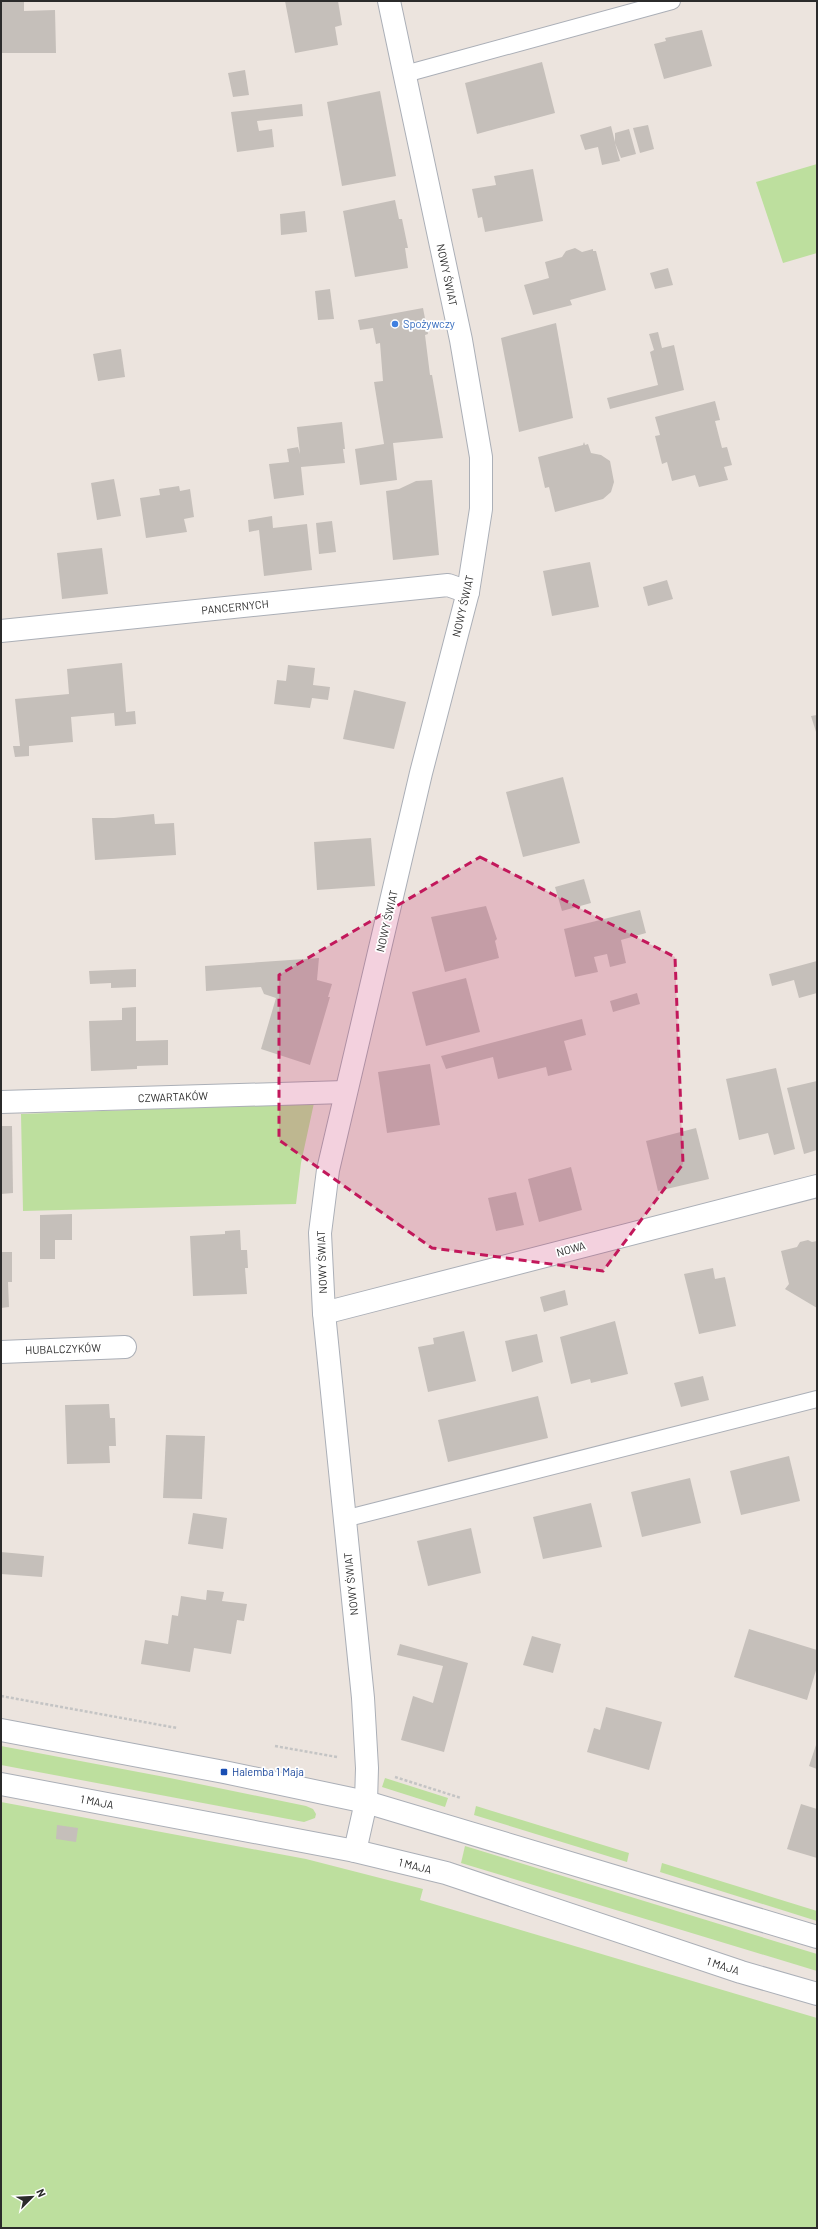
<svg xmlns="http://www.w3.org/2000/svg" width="818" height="2229" font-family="Barlow,sans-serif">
	<rect width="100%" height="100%" fill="#ece4de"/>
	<g fill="#bddf9e">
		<path d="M817,164V253L783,263L756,182Z"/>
		<path d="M314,1103L301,1163L296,1204L23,1211L21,1114Z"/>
		<path d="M1,1746L170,1778L306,1806L313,1809L316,1814L315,1818L304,1822L1,1765Z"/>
		<path d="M385,1778L448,1798L445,1807L382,1787Z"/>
		<path d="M1,1802L306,1859L423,1889L420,1900L817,2018V2228H1Z"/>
		<path d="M476,1806L629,1853L627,1862L474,1815Z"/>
		<path d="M465,1846L817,1954V1971L461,1863Z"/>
		<path d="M662,1863L817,1911V1921L660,1872Z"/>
	</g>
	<g fill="#c5bfba">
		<path d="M24,1V11L55,10L56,53H1V2Z"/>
		<path d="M285,1H338L342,25L335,27L338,45L295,53Z"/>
		<path d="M702,30L712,66L664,79L654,44L666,41L665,38Z"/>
		<path d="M542,62L555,113L477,134L465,83Z"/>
		<path d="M245,70L249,95L233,97L228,73Z"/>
		<path d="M380,91L396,176L342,186L327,102Z"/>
		<path d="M302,104L303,116L257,121L259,131L272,129L274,147L237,152L231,112Z"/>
		<path d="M648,125L654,149L640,153L633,128Z"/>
		<path d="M611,126L615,142V133L629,129L636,154L621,158L615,143L620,161L602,165L598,147L585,150L580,135Z"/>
		<path d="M533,169L543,221L485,232L482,217L478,218L472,189L496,185L494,176Z"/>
		<path d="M395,200L399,219H402L408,248H405L408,268L355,277L343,211Z"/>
		<path d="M305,211L307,232L281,235L280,214Z"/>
		<path d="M575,248L582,252L593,249V251H596L606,290L570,300L572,305L533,315L524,285L549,278L545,262L562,257L566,251Z"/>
		<path d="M668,268L673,285L655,289L650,273Z"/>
		<path d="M330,289L334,319L318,320L315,291Z"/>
		<path d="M423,308L428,334L425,335L430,375H432L443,438L393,443L397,480L360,485L355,449L384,444L374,382L383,381L380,343L376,344L373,328L360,330L358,320Z"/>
		<path d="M556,323L573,418L519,432L501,338Z"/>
		<path d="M658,332L662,348L674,345L684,390L610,409L607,398L658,385L650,352L654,350L649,334Z"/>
		<path d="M121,349L125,377L98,381L93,354Z"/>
		<path d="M715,401L720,420L715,421L722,448L727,447L732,465L724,467L728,480L699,487L695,475L672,481L667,462L662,464L655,436L660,435L655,417Z"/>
		<path d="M342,422L345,449H343L345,463L301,467L304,495L274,499L269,464L289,462L287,449L298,447L300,454L297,427Z"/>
		<path d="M584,442L585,445L588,444L591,453L601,455L610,461L614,482L611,492L603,499L555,512L549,487L545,488L538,457L583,445Z"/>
		<path d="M114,479L121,516L97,520L91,483Z"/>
		<path d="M432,480L439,555L393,560L386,491L399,489L416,481Z"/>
		<path d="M179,486L180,491L190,489L194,517L184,519L187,532L146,538L140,498L160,495L159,489Z"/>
		<path d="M272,516L273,528L307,524L312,570L264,576L259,530L249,532L248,520Z"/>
		<path d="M332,521L336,552L319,554L316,523Z"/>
		<path d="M102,548L108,594L62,599L57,553Z"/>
		<path d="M590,562L599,607L552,616L543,571Z"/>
		<path d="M667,580L673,599L648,606L643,587Z"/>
		<path d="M122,663L126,712L135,711L136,724L115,726L114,713L71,717L73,742L29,746V756L15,757L13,746H20L15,699L69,694L67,669Z"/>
		<path d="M288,665L315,668L313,685L330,687L328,700L312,698L310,708L274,704L277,680L286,681Z"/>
		<path d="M354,690L406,702L394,749L343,739Z"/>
		<path d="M817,715V735L811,716Z"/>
		<path d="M563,777L580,843L523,857L506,792Z"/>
		<path d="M154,814L155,824L174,823L176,855L95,860L92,818H114Z"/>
		<path d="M371,838L375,886L317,890L314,842Z"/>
		<path d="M584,879L591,903L562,911L555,887Z"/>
		<path d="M486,906L497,939L495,941L499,958L445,972L431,917Z"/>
		<path d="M640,910L646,933L621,940L626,963L610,967L607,954L594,957L598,972L575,977L564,929Z"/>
		<path d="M319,958L317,980L332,984L328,997H330L310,1065L261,1049L276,998L264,994L261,987L206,991L205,966Z"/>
		<path d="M817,961V993L799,998L794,980L772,986L769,974Z"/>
		<path d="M136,969V987L111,988V983L90,984L89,971Z"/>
		<path d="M466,978L480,1032L426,1046L412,992Z"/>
		<path d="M637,993L640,1004L613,1012L610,1001Z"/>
		<path d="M136,1007V1041L168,1040V1065L137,1066V1069L91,1071L89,1021L122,1020V1008Z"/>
		<path d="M582,1019L586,1035L564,1041L572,1070L548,1076L546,1067L498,1079L493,1057L446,1069L441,1056Z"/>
		<path d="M430,1064L440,1125L387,1133L378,1072Z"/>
		<path d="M776,1068L795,1149L774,1155L768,1133L739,1140L726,1079Z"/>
		<path d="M817,1081V1150L804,1154L787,1088Z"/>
		<path d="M1,1126H12L13,1193L1,1194Z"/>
		<path d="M696,1128L709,1179L658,1191L646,1141Z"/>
		<path d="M571,1167L582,1210L539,1222L528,1179Z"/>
		<path d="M516,1192L524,1225L496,1231L488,1198Z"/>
		<path d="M72,1214V1240H55V1259H40V1215Z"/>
		<path d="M240,1230L241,1250H247L248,1268H245L247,1294L193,1296L190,1236L225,1234V1231Z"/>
		<path d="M808,1240L812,1242L817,1241V1308L785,1289L789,1284L781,1251L797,1247L800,1242Z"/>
		<path d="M1,1252H12V1282H8L9,1307L1,1308Z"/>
		<path d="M713,1268L715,1279L725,1277L736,1326L699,1334L684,1274Z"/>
		<path d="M565,1290L568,1305L544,1312L540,1297Z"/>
		<path d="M615,1321L628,1374L591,1383L590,1379L571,1384L560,1337Z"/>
		<path d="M464,1331L476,1381L428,1392L418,1347L434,1344L433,1338Z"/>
		<path d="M537,1334L543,1362L512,1372L505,1341Z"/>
		<path d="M703,1376L709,1400L681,1407L674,1383Z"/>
		<path d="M538,1396L548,1438L448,1462L438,1420Z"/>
		<path d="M109,1404L110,1418H115L116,1446H109L110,1463L67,1464L65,1405Z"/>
		<path d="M166,1435L205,1436L202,1499L163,1498Z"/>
		<path d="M789,1456L800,1501L741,1515L730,1471Z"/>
		<path d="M690,1478L701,1523L642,1537L631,1492Z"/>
		<path d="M591,1503L602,1547L543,1559L533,1517Z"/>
		<path d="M193,1513L227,1518L223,1549L188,1544Z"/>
		<path d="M471,1528L481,1573L428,1586L417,1541Z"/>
		<path d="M1,1552L44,1556L42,1577L1,1574Z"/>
		<path d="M207,1590L224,1592L222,1601L247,1604L244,1621L237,1620L231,1654L194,1648L190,1672L141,1664L145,1640L168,1644L172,1615L178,1616L181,1596L206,1600Z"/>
		<path d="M749,1629L817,1650V1667L807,1700L734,1677Z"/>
		<path d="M532,1636L561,1644L553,1673L523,1665Z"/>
		<path d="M400,1644L468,1663L444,1752L401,1740L413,1696L433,1703L443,1666L397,1655Z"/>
		<path d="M606,1707L662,1722L649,1770L587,1752L594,1728L600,1730Z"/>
		<path d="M817,1742V1769L809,1766Z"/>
		<path d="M801,1804L817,1809V1858L787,1849Z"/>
		<path d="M57,1825L78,1828L76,1842L56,1839Z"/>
	</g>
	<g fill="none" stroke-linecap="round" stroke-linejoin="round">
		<defs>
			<g id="lane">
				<path d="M405,74L672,1"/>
				<path d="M344,1519L817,1399"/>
			</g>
			<g id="street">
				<path d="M1,631L448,585L468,592"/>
				<path d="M1,1102L345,1092"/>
				<path d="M324,1313L817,1186"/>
				<path d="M1,1352L125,1347"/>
			</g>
			<g id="secondary">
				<path d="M1,1730L224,1772L366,1802L817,1937"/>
				<path d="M1,1784L355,1851L446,1873L741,1972L817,1994"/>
				<path d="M355,1851L366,1802L367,1768L363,1698L324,1313L320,1233L328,1170L421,773L468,592L481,509V457L461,340L389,1"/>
			</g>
		</defs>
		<use href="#lane" stroke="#abafb7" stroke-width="18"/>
		<use href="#street" stroke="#abafb7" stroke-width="24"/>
		<use href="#secondary" stroke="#abafb7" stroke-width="24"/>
		<g stroke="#c4c4c4" stroke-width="2.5" stroke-dasharray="3 2" stroke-linecap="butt">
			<path d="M1,1696L177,1728"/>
			<path d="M275,1746L337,1757"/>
			<path d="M395,1777L461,1798"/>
		</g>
		<use href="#lane" stroke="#fff" stroke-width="16"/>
		<use href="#street" stroke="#fff" stroke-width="22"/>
		<use href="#secondary" stroke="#fff" stroke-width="22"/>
	</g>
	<path fill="#c2185b" fill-opacity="0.2" stroke="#c2185b" stroke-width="3" stroke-dasharray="8 5" stroke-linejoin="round" d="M480,857L675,957L683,1164L603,1271L432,1248L279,1140V975Z"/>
	<circle fill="#3f7fe0" stroke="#fff" stroke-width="1.5" cx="395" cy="324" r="4"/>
	<rect fill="#1a4fb4" stroke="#fff" stroke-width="1.5" x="220" y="1768" width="8" height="8" rx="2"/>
	<g text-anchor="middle" stroke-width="3.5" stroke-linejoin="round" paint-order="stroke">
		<g font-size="11" fill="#2b2b2b" stroke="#fff">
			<text transform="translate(447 275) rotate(78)" y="4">NOWY ŚWIAT</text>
			<text transform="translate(463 606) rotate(-77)" y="4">NOWY ŚWIAT</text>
			<text transform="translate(235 607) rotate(-6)" y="4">PANCERNYCH</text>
			<text transform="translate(387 921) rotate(-77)" y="4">NOWY ŚWIAT</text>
			<text transform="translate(173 1097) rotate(-2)" y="4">CZWARTAKÓW</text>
			<text transform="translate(571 1249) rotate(-15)" y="4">NOWA</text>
			<text transform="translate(322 1262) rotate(-92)" y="4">NOWY ŚWIAT</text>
			<text transform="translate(63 1349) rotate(-2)" y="4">HUBALCZYKÓW</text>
			<text transform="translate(351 1584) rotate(-96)" y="4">NOWY ŚWIAT</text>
			<text transform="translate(97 1802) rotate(11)" y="4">1 MAJA</text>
			<text transform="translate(415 1866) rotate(14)" y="4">1 MAJA</text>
			<text transform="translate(723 1966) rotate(18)" y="4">1 MAJA</text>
		</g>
		<g font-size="11" fill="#366cbe" stroke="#fff" text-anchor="start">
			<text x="403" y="328">Spożywczy</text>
		</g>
		<g font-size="11" fill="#164399" stroke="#fff" text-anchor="start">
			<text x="232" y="1776">Halemba 1 Maja</text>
		</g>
	</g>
	<rect width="818" height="2229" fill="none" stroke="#2b2b2b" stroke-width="4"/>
	<g transform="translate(32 2197) rotate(66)" stroke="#ffffff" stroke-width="3" paint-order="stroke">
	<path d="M0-3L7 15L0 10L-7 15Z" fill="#2b2b2b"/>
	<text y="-6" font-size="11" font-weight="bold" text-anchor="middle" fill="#2b2b2b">N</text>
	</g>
</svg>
